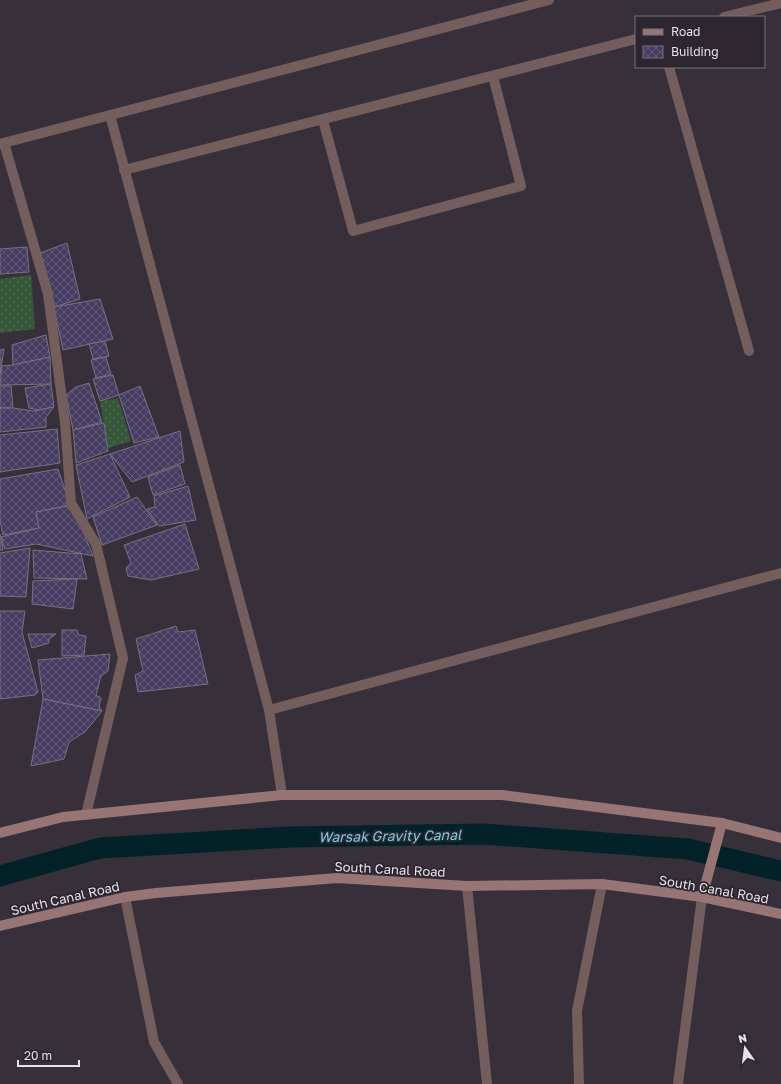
<svg xmlns="http://www.w3.org/2000/svg" width="781" height="1084" font-family="'Golos Text',sans-serif">
	<defs>
		<pattern id="grass-dots" width="8" height="8" patternUnits="userSpaceOnUse"><rect width="8" height="8" fill="#36583a"/><path d="M2 2h.1M6 6h.1" fill="none" stroke="#537056" stroke-width="1.8" stroke-linecap="round"/></pattern>
		<pattern id="building-cross-hatch" width="8" height="8" patternUnits="userSpaceOnUse"><rect width="8" height="8" fill="#473c61"/><path d="M0 0l8 8M0 8l8-8" fill="none" stroke="#625878"/></pattern>
	</defs>
	<rect width="100%" height="100%" fill="#37303b"/>
	<g fill="url(#grass-dots)">
		<path d="M31,275L35,329L0,333V279Z"/>
		<path d="M118,398L131,441L108,448L100,401Z"/>
	</g>
	<g fill="none" stroke-linecap="round" stroke-linejoin="round">
		<path stroke="#022227" stroke-width="21" d="M0,876L100,848L290,837L483,834L688,849L781,871"/>
	</g>
	<g fill="url(#building-cross-hatch)" stroke="#767281">
		<path d="M67,243L80,299L54,307L40,253Z"/>
		<path d="M27,247L29,272L0,274V249Z"/>
		<path d="M100,299L113,339L63,350L54,307Z"/>
		<path d="M46,335L50,357L13,365L12,345Z"/>
		<path d="M105,341L109,356L93,359L89,344Z"/>
		<path d="M4,349L0,375V350Z"/>
		<path d="M50,357L51,384L0,385L2,366L13,365Z"/>
		<path d="M106,357L111,374L96,378L91,360Z"/>
		<path d="M113,375L119,395L100,401L93,379Z"/>
		<path d="M89,383L102,422L73,430L66,395L76,387Z"/>
		<path d="M51,384L54,407L39,410L29,408L25,388Z"/>
		<path d="M0,386H11L13,408H0Z"/>
		<path d="M140,386L159,437L134,443L119,395Z"/>
		<path d="M54,407L46,417V427L0,432V408H13L34,411Z"/>
		<path d="M104,423L108,451L76,463L73,430Z"/>
		<path d="M57,429L60,463L0,472V435Z"/>
		<path d="M180,431L184,462L132,482L110,454Z"/>
		<path d="M110,454L130,497L87,519L76,465Z"/>
		<path d="M180,465L185,484L153,495L148,477Z"/>
		<path d="M58,469L70,505L36,512L39,528L3,535L0,521V479Z"/>
		<path d="M188,486L196,520L159,526L147,509L155,507L154,496Z"/>
		<path d="M137,497L157,525L102,545L93,517Z"/>
		<path d="M73,505L93,556L36,544L5,549L1,537L39,528L36,512Z"/>
		<path d="M185,524L199,569L151,580L128,576L126,568L131,563L124,545Z"/>
		<path d="M0,534L1,537L3,550H0Z"/>
		<path d="M30,548L26,597L0,596V553Z"/>
		<path d="M33,550L81,554L87,579L34,578Z"/>
		<path d="M77,579L73,609L32,604L33,581Z"/>
		<path d="M0,611H25L22,632L38,692L35,695L0,699Z"/>
		<path d="M176,626L178,632L195,630L208,684L138,692L135,675L143,671L136,639Z"/>
		<path d="M62,630H77L79,635L86,636L84,655L62,656Z"/>
		<path d="M28,634H56L49,639V643L32,648Z"/>
		<path d="M110,654L108,671L101,676L96,695L101,698L99,707L102,711L43,699L38,660Z"/>
		<path d="M43,699L102,711L85,732L69,742L64,759L31,766Z"/>
	</g>
	<g fill="none" stroke-linecap="round" stroke-linejoin="round">
		<g stroke="#745e5d" stroke-width="10">
			<path d="M724,17L781,3"/>
			<path d="M323,120L353,231L521,186L493,76"/>
			<path d="M124,170L636,39"/>
			<path d="M269,710L781,573"/>
		</g>
		<g stroke="#745e5d" stroke-width="10">
			<path d="M669,67L749,351"/>
			<path d="M110,115L269,710L282,795"/>
			<path d="M4,143L48,294L65,422L71,503L96,544L123,658L86,815"/>
			<path d="M467,886L487,1084"/>
			<path d="M125,897L154,1042L178,1084"/>
			<path d="M579,1084L577,1011L602,884"/>
			<path d="M678,1084L702,897"/>
		</g>
		<path stroke="#745e5d" stroke-width="10" d="M0,144L549,0"/>
		<g stroke="#977574" stroke-width="10">
			<path d="M0,833L63,817L282,795H502L722,823L781,838"/>
			<path d="M702,897L722,823"/>
			<path d="M0,926L125,897L156,893L337,878L467,886L602,884L702,897L781,914"/>
		</g>
	</g>
	<g text-anchor="middle" stroke-width="3.5" stroke-linejoin="round" paint-order="stroke">
		<g font-size="13" fill="#e7e2e9" stroke="#2d2631">
			<text transform="translate(390 869) rotate(3)" y="5">South Canal Road</text>
			<text transform="translate(714 889) rotate(10)" y="5">South Canal Road</text>
			<text transform="translate(65 898) rotate(-13)" y="5">South Canal Road</text>
		</g>
		<g font-size="14" font-style="italic" fill="#70d0e1" stroke="#2d2631">
			<text transform="translate(390 836) rotate(-1)" y="5">Warsak Gravity Canal</text>
		</g>
	</g>
	<rect x="635" y="16" width="130" height="52" fill="#2d2631" stroke="#77717b"/>
	<rect x="643" y="29" width="20" height="6" fill="#977574" stroke="#77717b"/>
	<text x="671" y="36" font-size="12" fill="#e7e2e9">Road</text>
	<rect x="643" y="46" width="20" height="12" fill="url(#building-cross-hatch)" stroke="#77717b"/>
	<text x="671" y="56" font-size="12" fill="#e7e2e9">Building</text>
	<g transform="translate(745 1048) rotate(346)" stroke="#2d2631" stroke-width="3" paint-order="stroke">
	<path d="M0-3L7 15L0 10L-7 15Z" fill="#e7e2e9"/>
	<text y="-6" font-size="11" font-weight="bold" text-anchor="middle" fill="#e7e2e9">N</text>
	</g>
	<path d="M18 1060v6h61v-6" fill="none" stroke="#e7e2e9" stroke-width="2"/>
	<text x="24" y="1060" font-size="12" fill="#e7e2e9" stroke="#2d2631" stroke-width="3" paint-order="stroke">20 m</text>
</svg>
